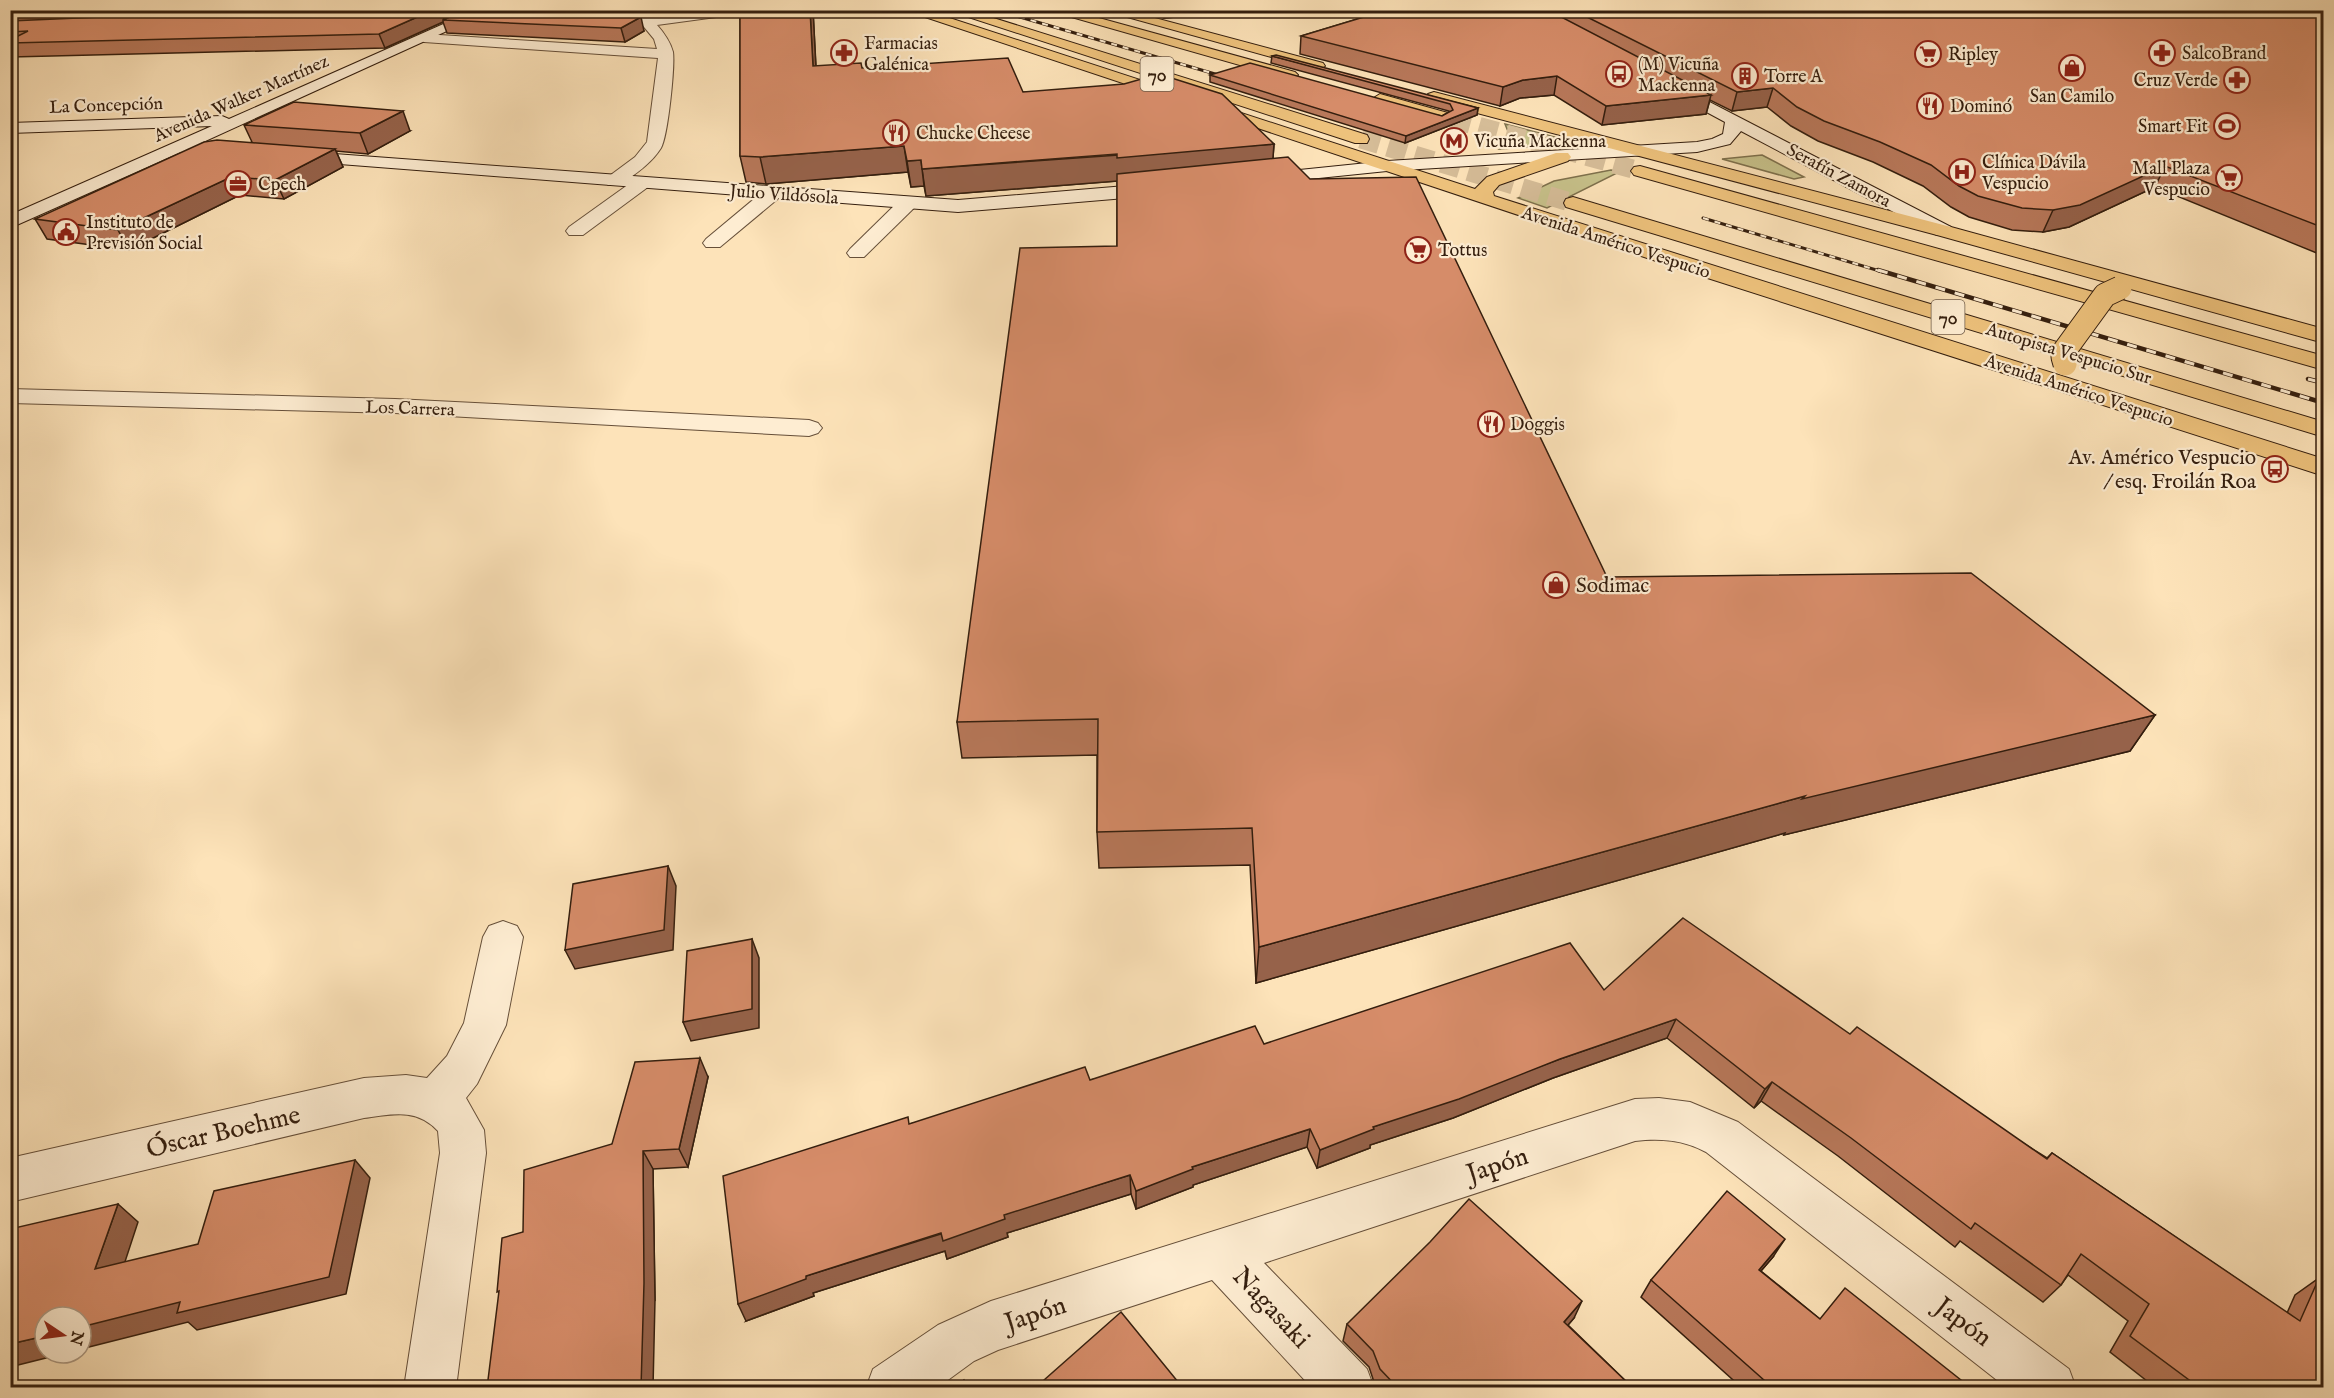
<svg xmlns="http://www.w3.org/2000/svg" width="2334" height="1398" font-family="'IM FELL English',serif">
	<rect width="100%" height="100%" fill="#fde3b9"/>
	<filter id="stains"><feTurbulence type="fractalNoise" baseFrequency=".00333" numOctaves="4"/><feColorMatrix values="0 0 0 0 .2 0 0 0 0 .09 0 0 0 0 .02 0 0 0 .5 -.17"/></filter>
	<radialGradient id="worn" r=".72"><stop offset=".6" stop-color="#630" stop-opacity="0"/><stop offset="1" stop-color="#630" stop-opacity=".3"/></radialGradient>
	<g fill="#c7c18a" stroke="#7e704c" stroke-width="1.5">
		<path d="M1505,124L1562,139L1567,144L1500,149L1512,141Z"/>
		<path d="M1762,155L1804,177L1794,179L1722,159Z"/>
		<path d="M1611,170L1619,172L1547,208L1518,198L1554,181Z"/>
	</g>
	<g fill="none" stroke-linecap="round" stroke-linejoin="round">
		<path stroke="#d5bc97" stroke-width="14" stroke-dasharray="14 8" stroke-linecap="butt" d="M1442,116L1458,120"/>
		<g stroke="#d5bc97" stroke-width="19" stroke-dasharray="19 9" stroke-linecap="butt">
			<path d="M1452,119L1640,171"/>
			<path d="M1361,139L1573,203"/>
		</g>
		<defs>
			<g id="street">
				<path d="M630,10H644L650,18L704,10L738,11L731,15L657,25C664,33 670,41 673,52C675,66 668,136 661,148C651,164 635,174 620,185H608L605,181L608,177L635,157L647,142L658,58L424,42L417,38L424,34L657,49L654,39Z"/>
				<path d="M476,11L481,12L483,15L481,18L397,23L390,19L397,15Z"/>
				<path d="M642,178L648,179L651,183L648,187L583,235H569L566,231L569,227L636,179Z"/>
				<path d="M773,187L780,189L782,193L780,197L720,247H706L703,243L706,239L766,189Z"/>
				<path d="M908,197L915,199L917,203L915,207L864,257H850L847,253L850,249L901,199Z"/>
				<path d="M10,389L395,399L809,420L818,423L822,428L818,433L809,436L395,413L10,403Z"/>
				<path d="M503,921L517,926L523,937L506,1025L477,1084L466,1098L484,1130L486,1153L456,1388H404L440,1153L438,1131C417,1108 393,1114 364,1118L10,1202V1158L364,1078L406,1075L427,1078L447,1056L464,1023L483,937L489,926Z"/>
				<path d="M1659,1098L1690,1102L1738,1122L2069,1369L2076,1388H2007L1706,1152C1683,1140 1661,1138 1635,1141L1264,1263L1367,1369L1374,1388H1312L1212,1280L998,1350L974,1361L937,1388H866L873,1369L938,1325L991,1301L1635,1099Z"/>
			</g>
			<g id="secondary">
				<path d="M475,10H493L201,143L243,147L246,151L243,155L181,152L10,228V215L212,126L10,133V123L222,116L229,119Z"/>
				<path d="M1667,80L1951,227L1954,231L1951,235H1937L1741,131L1730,144L1697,152L1387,171L1260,184L1254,183L1251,179L1254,175L1260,174L1387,161L1697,142L1712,139L1723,134L1725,122L1662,88L1659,85L1662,82Z"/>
				<path d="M294,151L958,200L1161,183L1167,185L1170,189L1167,193L1161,195L958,212L288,160L285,156L288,152Z"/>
			</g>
			<g id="primary">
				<path d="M904,10H925L1475,189L1487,177L1556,153H1568L1571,157L1568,161L1499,185L1493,192L1494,196L2324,459V476L1695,274Z"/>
				<path d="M1102,10H1125L1323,63L1325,66L1318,70Z"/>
				<path d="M1434,92L1951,227L2324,329V343L1937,235L1428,100L1426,97L1428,94Z"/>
			</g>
			<g id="highway">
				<path d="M947,10H968L1367,135L1369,139L1367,143H1355Z"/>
				<path d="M1047,10H1070L1295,72L1298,75L1295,78H1285Z"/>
				<path d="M1380,94L1448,113L1450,116L1442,121L1374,102L1372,99Z"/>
				<path d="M1640,166L2324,356V370L1634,175L1631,171L1634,167Z"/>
				<path d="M1573,197L2324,422V437L1566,207L1564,203L1566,199Z"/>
			</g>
		</defs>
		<use href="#street" stroke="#664f39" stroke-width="2"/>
		<use href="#secondary" stroke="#341e0e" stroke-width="2"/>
		<use href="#primary" stroke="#341e0e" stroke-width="2"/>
		<use href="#highway" stroke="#341e0e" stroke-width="2"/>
		<use href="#street" fill="#feedd2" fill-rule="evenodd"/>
		<use href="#secondary" fill="#feedd2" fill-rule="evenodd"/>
		<use href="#primary" fill="#eec27c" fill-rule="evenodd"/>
		<use href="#highway" fill="#eec27c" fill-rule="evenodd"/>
		<defs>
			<g id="rail-far1">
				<path d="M996,10L1222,76"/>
				<path d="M1703,218L1883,272"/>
			</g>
			<g id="rail">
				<path d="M1878,270L2324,403"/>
				<path d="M2308,379L2324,383"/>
			</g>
		</defs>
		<use href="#rail-far1" stroke="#341e0e" stroke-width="3"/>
		<use href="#rail" stroke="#341e0e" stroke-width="4.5"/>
		<use href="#rail-far1" stroke="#feedd2" stroke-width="2" stroke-dasharray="6" stroke-linecap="butt"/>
		<use href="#rail" stroke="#feedd2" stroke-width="3" stroke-dasharray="10" stroke-linecap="butt"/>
		<defs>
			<path id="primary-bridge" d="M2065,364L2063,357L2065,350L2105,295L2120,288"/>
		</defs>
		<use href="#primary-bridge" stroke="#341e0e" stroke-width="25" stroke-linecap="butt"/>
		<use href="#primary-bridge" stroke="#eec27c" stroke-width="23"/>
	</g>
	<g fill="#b8785a" stroke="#341e0e" stroke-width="1.5">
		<path d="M10,10H441L444,19L635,10L644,31L625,42L447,33L443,22L385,48L11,57L10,56Z"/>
		<path d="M740,10H813L816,66L862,68L1023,92L1274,144L1273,158L1607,577L2155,715L2130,751L1784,835L1785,833L1256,983L1250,865L1099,868L1097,832V755L962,758L957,722L1117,246V181L926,196L924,186L911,187L908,172L766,184L746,182L740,156Z"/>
		<path d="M1152,10H1264L1164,18L1152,15Z"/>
		<path d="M1387,10H2324V256L2155,187L2069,227L2043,232L2012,230L1969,217L1951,207L1923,186L1873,162L1818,141L1791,126L1767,107L1732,111L1710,100L1706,114L1602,125L1554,95L1520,98L1500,106L1300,54L1301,36Z"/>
		<path d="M1272,56L1478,108L1477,115L1405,143L1210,82V75L1442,116L1449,112V111L1271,63Z"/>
		<path d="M244,125L410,131L368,154L336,151L343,167L284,199L240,195L129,250L47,239L35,219L252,142Z"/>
		<path d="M1604,990L1850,1034L2047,1158L2052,1153L2287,1313L2295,1295L2319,1278L2324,1388H2156L2110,1352L2128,1321L2068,1275L2061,1285L2043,1302L1960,1241L1955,1247L1838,1156L1761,1101L1754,1108L1667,1038L1553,1078L1453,1118L1370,1145V1148L1317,1168L1307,1147L1193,1185V1187L1136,1209L1131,1194L1007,1233L1008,1237L947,1259L945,1251L813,1293L814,1296L746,1321L910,1124L1090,1080L1264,1044Z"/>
		<path d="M708,1077L688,1167L653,1169L655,1300L523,1232L612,1144Z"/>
		<path d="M1773,1257L1761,1271L1820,1319L1971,1388H1742L1641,1297L1651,1280Z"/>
		<path d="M1574,1318L1568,1325L1633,1388H1378L1375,1385L1369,1367L1343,1341L1347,1324Z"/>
	</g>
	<g fill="#96624a" stroke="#341e0e" stroke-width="1.5">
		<path d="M10,10H128L131,17L10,23Z"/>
		<path d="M433,10H441L444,20H443V22L385,48L379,34Z"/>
		<path d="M650,10H682L651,16Z"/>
		<path d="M810,10H813L817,90L813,66Z"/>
		<path d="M1164,10H1264L1164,18Z"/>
		<path d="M641,17L644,31L625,42L621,28Z"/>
		<path d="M1557,76L1554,95L1520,98L1500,106L1503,87L1523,80Z"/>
		<path d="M1773,88L1767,107L1732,111L1737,92Z"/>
		<path d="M1711,95L1706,114L1602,125L1606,106Z"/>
		<path d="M1478,108L1477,115L1405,143L1406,136Z"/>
		<path d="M403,111L410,131L368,154L360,133Z"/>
		<path d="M1274,144L1272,170L1118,181L926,196L922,169Z"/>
		<path d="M904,146L908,172L766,184L760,157Z"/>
		<path d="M335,149L343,167L284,199L275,180Z"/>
		<path d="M921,160L924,186L911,187L907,161Z"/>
		<path d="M2165,166L2155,187L2069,227L2043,232L2053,210Z"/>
		<path d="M231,177L240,195L129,250L118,230Z"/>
		<path d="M2155,715L2130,751L1784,835L1785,833L1256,983L1259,947L1805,796Z"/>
		<path d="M668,866L676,886L673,950L575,969L565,950Z"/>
		<path d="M752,939L759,958V1028L691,1041L683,1022Z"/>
		<path d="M1676,1019L1667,1038L1553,1078L1453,1118L1370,1145V1148L1317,1168L1320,1150L1373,1127L1560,1059Z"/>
		<path d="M700,1058L708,1077L688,1167L679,1149Z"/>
		<path d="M1772,1082L1761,1101L1754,1108L1765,1089Z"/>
		<path d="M1310,1129L1307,1147L1193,1185V1187L1136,1209V1191L1192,1167Z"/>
		<path d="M643,1151L653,1169L655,1300L653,1388H641Z"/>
		<path d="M355,1160L370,1178L346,1294L197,1330L188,1322L81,1349V1327Z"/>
		<path d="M1130,1175L1131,1194L1007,1233L1008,1237L947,1259L945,1251L813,1293L814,1296L746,1321L738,1304L806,1276Z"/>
		<path d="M118,1204L138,1222L117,1286L95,1269Z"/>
		<path d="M1785,1239L1773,1257L1747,1287L1759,1270Z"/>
		<path d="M1582,1301L1574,1318L1556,1339L1564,1322Z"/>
		<path d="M45,1336V1353H66L10,1367V1344Z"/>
	</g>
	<g fill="#d68c69" stroke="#341e0e" stroke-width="1.5">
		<path d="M330,10H433L379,34L10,43V40L28,31L10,32V21L124,16Z"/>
		<path d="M466,10H635L641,17L621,28L443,20Z"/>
		<path d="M740,10H810L813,66L861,63L862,68L1008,58L1023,92L1124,84L1159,74L1222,94L1274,144L1117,158V154L922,169L921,160L907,161L904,146L760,157L740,156Z"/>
		<path d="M1387,10H1548L1711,95L1606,106L1557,76L1523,80L1503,87L1301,36Z"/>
		<path d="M1573,10H2324V228L2165,166L2080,205L2053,210L2022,208L1978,196L1959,186L1931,165L1880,142L1824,121L1797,107L1773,88L1737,92Z"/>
		<path d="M1276,55L1478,108L1406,136L1210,75L1250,63L1442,116L1453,110L1450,104L1272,56Z"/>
		<path d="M294,102L403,111L360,133L244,125Z"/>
		<path d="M217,140L335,149L275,180L231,177L118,230L35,219L204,142Z"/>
		<path d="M1288,157L1310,179L1416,177L1607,577L1971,573L2155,715L1802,799L1805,796L1259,947L1252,828L1097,832L1098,719L957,722L1020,248L1117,246V174Z"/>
		<path d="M668,866L664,930L565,950L573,884Z"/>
		<path d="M1683,918L1850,1034L1857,1027L2047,1159L2052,1153L2300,1321L2319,1278L2324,1281V1388H2200L2130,1336L2149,1304L2081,1254L2061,1285L1975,1223L1971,1229L1851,1138L1772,1082L1765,1089L1676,1019L1560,1059L1459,1099L1373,1127L1374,1129L1320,1150L1310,1129L1192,1167L1193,1169L1136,1191L1130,1175L1004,1215L1005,1219L943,1241L941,1233L806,1276V1279L738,1304L723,1176L908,1117L909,1124L1085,1067L1090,1080L1255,1026L1264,1044L1570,943L1604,990Z"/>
		<path d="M752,939V1009L683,1022L687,951Z"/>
		<path d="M700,1058L679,1149L643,1151L644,1283L641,1388H487L499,1291L497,1292L502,1238L523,1232L524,1170L612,1144L635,1062Z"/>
		<path d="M355,1160L329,1277L177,1313L180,1302L81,1327V1317H45V1336L10,1344V1229L118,1204L95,1269L198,1244L214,1191Z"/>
		<path d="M1727,1191L1785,1239L1759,1270L1820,1319L1845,1288L1971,1388H1773L1651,1280Z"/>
		<path d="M1469,1199L1582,1301L1564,1322L1633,1388H1398L1380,1369L1373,1351L1347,1324L1430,1242Z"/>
		<path d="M1121,1312L1183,1388H1035Z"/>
		<path d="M964,1380L970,1388H956Z"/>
		<path d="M1247,1384L1250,1388H1243Z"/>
	</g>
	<defs>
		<symbol id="pharmacy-ring" viewBox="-11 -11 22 22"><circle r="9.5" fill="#feedd2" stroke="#8f2418" stroke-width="1.5"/><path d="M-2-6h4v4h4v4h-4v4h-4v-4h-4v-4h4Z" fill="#8f2418"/></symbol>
		<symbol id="supermarket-ring" viewBox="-11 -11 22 22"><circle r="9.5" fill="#feedd2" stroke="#8f2418" stroke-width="1.5"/><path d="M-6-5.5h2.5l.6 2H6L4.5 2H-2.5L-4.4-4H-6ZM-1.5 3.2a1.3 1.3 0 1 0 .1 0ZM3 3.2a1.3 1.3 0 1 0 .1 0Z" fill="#8f2418"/></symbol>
		<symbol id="shop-ring" viewBox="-11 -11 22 22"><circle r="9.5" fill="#feedd2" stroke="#8f2418" stroke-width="1.5"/><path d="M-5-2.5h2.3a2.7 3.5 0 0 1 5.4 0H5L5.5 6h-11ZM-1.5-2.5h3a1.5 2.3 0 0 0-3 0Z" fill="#8f2418"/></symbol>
		<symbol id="bus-ring" viewBox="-11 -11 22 22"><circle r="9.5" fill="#feedd2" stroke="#8f2418" stroke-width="1.5"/><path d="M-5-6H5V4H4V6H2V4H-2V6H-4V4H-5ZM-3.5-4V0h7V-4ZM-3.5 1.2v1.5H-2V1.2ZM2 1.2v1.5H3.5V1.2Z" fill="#8f2418"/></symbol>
		<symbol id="building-ring" viewBox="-11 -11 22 22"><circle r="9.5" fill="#feedd2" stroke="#8f2418" stroke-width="1.5"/><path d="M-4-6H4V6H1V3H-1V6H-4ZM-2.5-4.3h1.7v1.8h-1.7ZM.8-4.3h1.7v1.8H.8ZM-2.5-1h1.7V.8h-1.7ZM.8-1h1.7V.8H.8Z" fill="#8f2418"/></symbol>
		<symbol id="restaurant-ring" viewBox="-11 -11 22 22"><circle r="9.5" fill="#feedd2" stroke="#8f2418" stroke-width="1.5"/><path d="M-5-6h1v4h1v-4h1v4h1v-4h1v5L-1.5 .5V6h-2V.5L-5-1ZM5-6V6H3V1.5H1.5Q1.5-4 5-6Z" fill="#8f2418"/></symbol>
		<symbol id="stadium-ring" viewBox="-11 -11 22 22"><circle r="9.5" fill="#feedd2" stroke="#8f2418" stroke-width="1.5"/><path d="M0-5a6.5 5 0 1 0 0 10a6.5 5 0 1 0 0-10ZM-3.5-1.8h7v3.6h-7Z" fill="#8f2418"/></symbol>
		<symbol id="metro-ring" viewBox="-11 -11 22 22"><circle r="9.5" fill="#feedd2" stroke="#8f2418" stroke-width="1.5"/><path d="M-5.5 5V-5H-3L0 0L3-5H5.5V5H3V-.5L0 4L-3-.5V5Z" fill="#8f2418"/></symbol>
		<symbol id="hospital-ring" viewBox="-11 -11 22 22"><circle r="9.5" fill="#feedd2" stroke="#8f2418" stroke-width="1.5"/><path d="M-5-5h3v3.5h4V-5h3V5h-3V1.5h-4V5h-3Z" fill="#8f2418"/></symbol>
		<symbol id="office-ring" viewBox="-11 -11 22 22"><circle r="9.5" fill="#feedd2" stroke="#8f2418" stroke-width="1.5"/><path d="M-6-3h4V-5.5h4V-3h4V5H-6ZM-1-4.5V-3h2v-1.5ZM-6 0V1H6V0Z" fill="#8f2418"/></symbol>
		<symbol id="civic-ring" viewBox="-11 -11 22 22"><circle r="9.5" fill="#feedd2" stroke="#8f2418" stroke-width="1.5"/><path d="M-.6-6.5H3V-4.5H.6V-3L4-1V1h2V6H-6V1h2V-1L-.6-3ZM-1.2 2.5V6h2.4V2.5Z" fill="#8f2418"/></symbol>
	</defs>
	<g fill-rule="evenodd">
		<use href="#pharmacy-ring" x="829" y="38" width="30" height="30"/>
		<use href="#pharmacy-ring" x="2147" y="38" width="30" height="30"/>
		<use href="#supermarket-ring" x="1913" y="39" width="30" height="30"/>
		<use href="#shop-ring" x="2057" y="53" width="30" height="30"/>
		<use href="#bus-ring" x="1604" y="59" width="30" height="30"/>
		<use href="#building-ring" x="1730" y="61" width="30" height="30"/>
		<use href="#pharmacy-ring" x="2222" y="65" width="30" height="30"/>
		<use href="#restaurant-ring" x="1915" y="91" width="30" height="30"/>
		<use href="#stadium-ring" x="2212" y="111" width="30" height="30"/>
		<use href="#restaurant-ring" x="881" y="118" width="30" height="30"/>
		<use href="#metro-ring" x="1439" y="126" width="30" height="30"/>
		<use href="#hospital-ring" x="1947" y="157" width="30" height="30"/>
		<use href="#supermarket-ring" x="2214" y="163" width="30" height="30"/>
		<use href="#office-ring" x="223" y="169" width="30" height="30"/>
		<use href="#civic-ring" x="51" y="217" width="30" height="30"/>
		<use href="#supermarket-ring" x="1403" y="235" width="30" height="30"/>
		<use href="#restaurant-ring" x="1476" y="409" width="30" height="30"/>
		<use href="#bus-ring" x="2260" y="454" width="30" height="30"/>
		<use href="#shop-ring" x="1541" y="570" width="30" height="30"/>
	</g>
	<g text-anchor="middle" stroke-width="4.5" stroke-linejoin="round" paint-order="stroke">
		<g font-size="18" fill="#341e0e" stroke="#feedd2" text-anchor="start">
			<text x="864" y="49">Farmacias<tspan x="864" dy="21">Galénica</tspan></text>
			<text x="2182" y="59">SalcoBrand</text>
			<text x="1948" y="60">Ripley</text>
			<text x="1638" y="70">(M) Vicuña<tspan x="1638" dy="21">Mackenna</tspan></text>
			<text x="1764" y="82">Torre A</text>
			<text x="2218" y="86" text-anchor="end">Cruz Verde</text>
			<text x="2072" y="102" text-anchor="middle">San Camilo</text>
			<text x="1950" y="112">Dominó</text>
			<text x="2208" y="132" text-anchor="end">Smart Fit</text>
			<text x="916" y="139">Chucke Cheese</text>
			<text x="1474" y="147">Vicuña Mackenna</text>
			<text x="1982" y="168">Clínica Dávila<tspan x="1982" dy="21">Vespucio</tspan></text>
			<text x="2210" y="174" text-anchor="end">Mall Plaza<tspan x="2210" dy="21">Vespucio</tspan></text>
			<text x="258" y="190">Cpech</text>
			<text x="86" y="228">Instituto de<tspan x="86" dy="21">Previsión Social</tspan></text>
			<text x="1438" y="256">Tottus</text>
			<text x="1510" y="430">Doggis</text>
		</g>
		<g font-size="18" fill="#341e0e" stroke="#feedd2">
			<text transform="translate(241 98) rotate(-24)" y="6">Avenida Walker Martínez</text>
			<text transform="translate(106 105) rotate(-2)" y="6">La Concepción</text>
			<text transform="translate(1839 175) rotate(28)" y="6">Serafín Zamora</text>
			<text transform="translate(784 194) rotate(4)" y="6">Julio Vildósola</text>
			<text transform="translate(1616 242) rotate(18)" y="6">Avenida Américo Vespucio</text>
			<text transform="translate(2069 353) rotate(17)" y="6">Autopista Vespucio Sur</text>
			<text transform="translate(2079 390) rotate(18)" y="6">Avenida Américo Vespucio</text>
			<text transform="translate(410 408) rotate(2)" y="6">Los Carrera</text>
		</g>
		<g fill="#feedd2" stroke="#715c49" stroke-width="1.5">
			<rect x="1140.5" y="57" width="33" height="34" rx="4.5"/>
			<rect x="1931.5" y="300" width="33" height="34" rx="4.5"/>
		</g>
		<g font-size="20" font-weight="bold" fill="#341e0e">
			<text x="1157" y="81">70</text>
			<text x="1948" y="324">70</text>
		</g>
		<g font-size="21" fill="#341e0e" stroke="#feedd2" text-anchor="end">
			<text x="2256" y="464">Av. Américo Vespucio<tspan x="2256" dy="24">/ esq. Froilán Roa</tspan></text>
			<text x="1576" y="592" text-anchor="start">Sodimac</text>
		</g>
		<g font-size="26" fill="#341e0e" stroke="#feedd2">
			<text transform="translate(223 1131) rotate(-13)" y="9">Óscar Boehme</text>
			<text transform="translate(1497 1164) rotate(-18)" y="9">Japón</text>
			<text transform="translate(1272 1307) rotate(47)" y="9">Nagasaki</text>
			<text transform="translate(1035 1313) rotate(-18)" y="9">Japón</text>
			<text transform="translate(1964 1321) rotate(37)" y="9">Japón</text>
		</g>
	</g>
	<rect width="2334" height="1398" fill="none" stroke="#fde3b9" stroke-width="36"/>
	<rect x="12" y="12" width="2310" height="1374" fill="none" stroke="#341e0e" stroke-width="3"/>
	<rect x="18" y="18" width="2298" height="1362" fill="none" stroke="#341e0e" stroke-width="1.5"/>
	<g transform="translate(63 1335) rotate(103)"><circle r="28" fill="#feedd2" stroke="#ad9a84" stroke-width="1.5"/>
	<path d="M0-4.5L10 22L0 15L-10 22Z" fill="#8f2418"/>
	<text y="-9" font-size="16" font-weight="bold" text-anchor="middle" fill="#341e0e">N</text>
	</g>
	<rect width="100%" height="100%" filter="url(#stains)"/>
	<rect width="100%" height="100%" fill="url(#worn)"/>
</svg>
